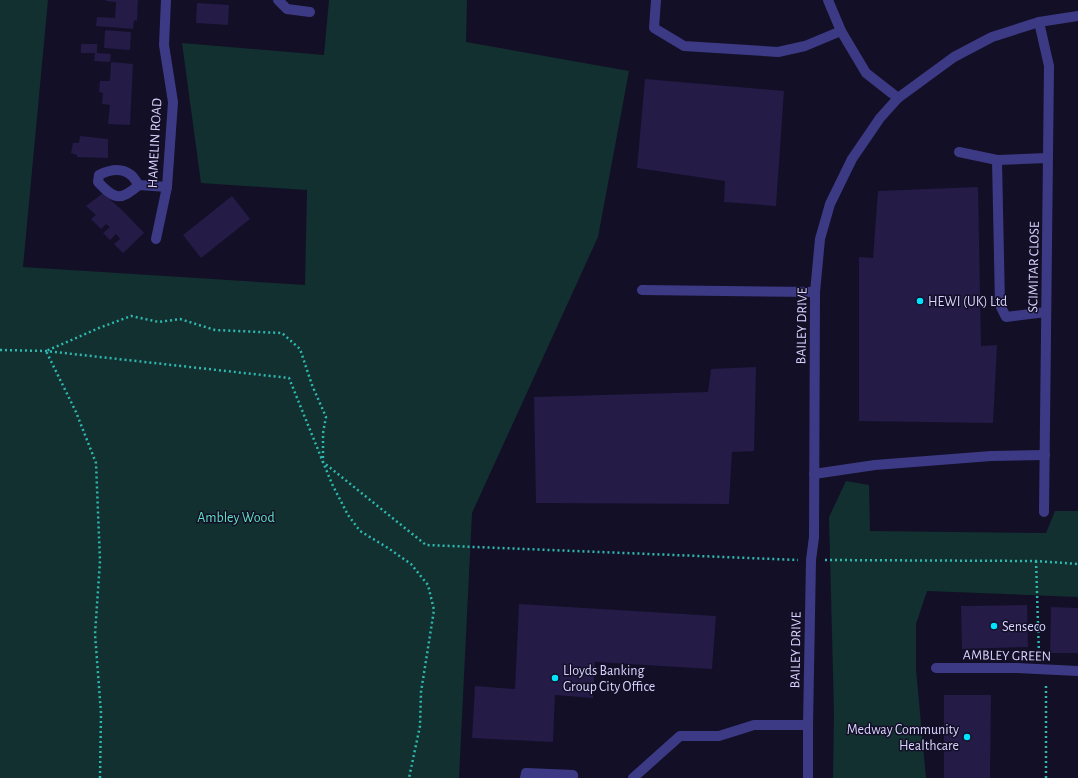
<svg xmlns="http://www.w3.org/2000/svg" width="1078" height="778" font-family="'Alegreya Sans',sans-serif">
	<rect width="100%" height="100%" fill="#130f26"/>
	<g fill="#12302f">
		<path d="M0,0H48L23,267L305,285L307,190L201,183L182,43L324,55L329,0H467L466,42L629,71L598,237L472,513L459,778H0Z"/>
		<path d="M846,481L869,485L870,531L1046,533L1055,511H1078V597L927,591L916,624V669L926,778H833L834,713L829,517Z"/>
	</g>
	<g fill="#241b47">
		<path d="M106,0H138L137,21L134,20L133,29L96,26L97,17L115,18L116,2L106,1Z"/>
		<path d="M197,3L229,5L228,25L196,23Z"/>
		<path d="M105,30L131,32L130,50L104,48Z"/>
		<path d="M81,44H97V53L111,54L110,62L94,61L95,53H81Z"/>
		<path d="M111,62L133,64L130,125L108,124L110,105L102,104L103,93L99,92L100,81H110Z"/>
		<path d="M645,79L784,91L776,206L724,202L725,181L637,168Z"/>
		<path d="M80,136L108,139V158L77,157V155L71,153L73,143H79Z"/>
		<path d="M978,187L981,346L997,345L993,423L859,421V257L873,258L878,191Z"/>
		<path d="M103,193L123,211L144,233L123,253L114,244L120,239L116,234L110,240L103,233L110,227L106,224L101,229L91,219L96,215L86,206Z"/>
		<path d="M232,196L250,219L201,258L183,235Z"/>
		<path d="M756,367L754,451L732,452L729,504L536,503L534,397L708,392L711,369Z"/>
		<path d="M519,604L716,616L712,669L595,662L593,698L555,695L553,742L472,738L475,686L515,689Z"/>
		<path d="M1027,605L1028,647L962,649L961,606Z"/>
		<path d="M1051,607L1078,608V653H1050Z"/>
		<path d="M944,695H991L990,778H944Z"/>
	</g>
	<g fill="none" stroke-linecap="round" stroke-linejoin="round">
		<g stroke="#2fb8b0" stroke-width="2.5" stroke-dasharray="2 3" stroke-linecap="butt">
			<path d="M0,350L46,351L289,378L323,462L426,545L798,560"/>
			<path d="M825,560L1036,561L1078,564"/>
			<path d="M1036,561L1039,655"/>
			<path d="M100,778L101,713L95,634L100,561L96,463L76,412L46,351L99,328L131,316L159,322L180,319L215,330L282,333L300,349L312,385L326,417L323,433V462L332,484L348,515L360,531L388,548L411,564L428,585L434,610L421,692L420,726L409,778"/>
			<path d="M1046,778V685"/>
		</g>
		<g stroke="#3d3a85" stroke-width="10">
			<path d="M278,0L287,9L310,12"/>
			<path d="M656,0L654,28L684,46L778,52L805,46L841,31"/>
			<path d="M828,0L841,31L866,73L898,98"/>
			<path d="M1039,22L1049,66L1044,512"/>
			<path d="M959,152L997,160L1047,158"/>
			<path d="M997,160L1000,305L1006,317L1046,312"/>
			<path d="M139,185C120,201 115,200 98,182L99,175C109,170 121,167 131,175C134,177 136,182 139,185L167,187"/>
			<path d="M156,239L167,187L173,102L164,45L166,0"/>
			<path d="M642,290L815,292"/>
			<path d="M814,474L875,465L991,456L1045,455"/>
			<path d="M936,668H1017L1078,671"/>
			<path d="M525,778L526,773L573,775V778"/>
			<path d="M633,778L680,736H719L754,725H808"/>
			<path d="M808,778V725L811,560L814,537L815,292L820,239L830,204L852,159L880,118L898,98L954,57L992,37L1039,22L1078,16"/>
		</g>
	</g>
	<g fill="#00e5ff" stroke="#130f26" stroke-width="1.5">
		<circle cx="920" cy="301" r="4"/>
		<circle cx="994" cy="626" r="4"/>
		<circle cx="555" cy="678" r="4"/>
		<circle cx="967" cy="737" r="4"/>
	</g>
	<g text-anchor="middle" stroke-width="3" stroke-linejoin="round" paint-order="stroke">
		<g font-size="14" fill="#d9d4ff" stroke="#130f26">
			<text transform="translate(154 143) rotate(-87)" y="5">HAMELIN ROAD</text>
			<text transform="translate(1033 267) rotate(-89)" y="5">SCIMITAR CLOSE</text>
			<text transform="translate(801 326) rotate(-89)" y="5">BAILEY DRIVE</text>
			<text transform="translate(795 650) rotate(-89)" y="5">BAILEY DRIVE</text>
			<text transform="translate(1007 655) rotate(1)" y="5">AMBLEY GREEN</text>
		</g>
		<g font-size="14" fill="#d9d4ff" stroke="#130f26" text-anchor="start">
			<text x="928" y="306">HEWI (UK) Ltd</text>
			<text x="1002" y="631">Senseco</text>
			<text x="563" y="675">Lloyds Banking<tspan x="563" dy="16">Group City Office</tspan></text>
			<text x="959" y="734" text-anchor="end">Medway Community<tspan x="959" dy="16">Healthcare</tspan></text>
		</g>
		<g font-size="14" fill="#5fe0c0" stroke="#130f26">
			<text x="236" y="522">Ambley Wood</text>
		</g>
	</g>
</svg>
